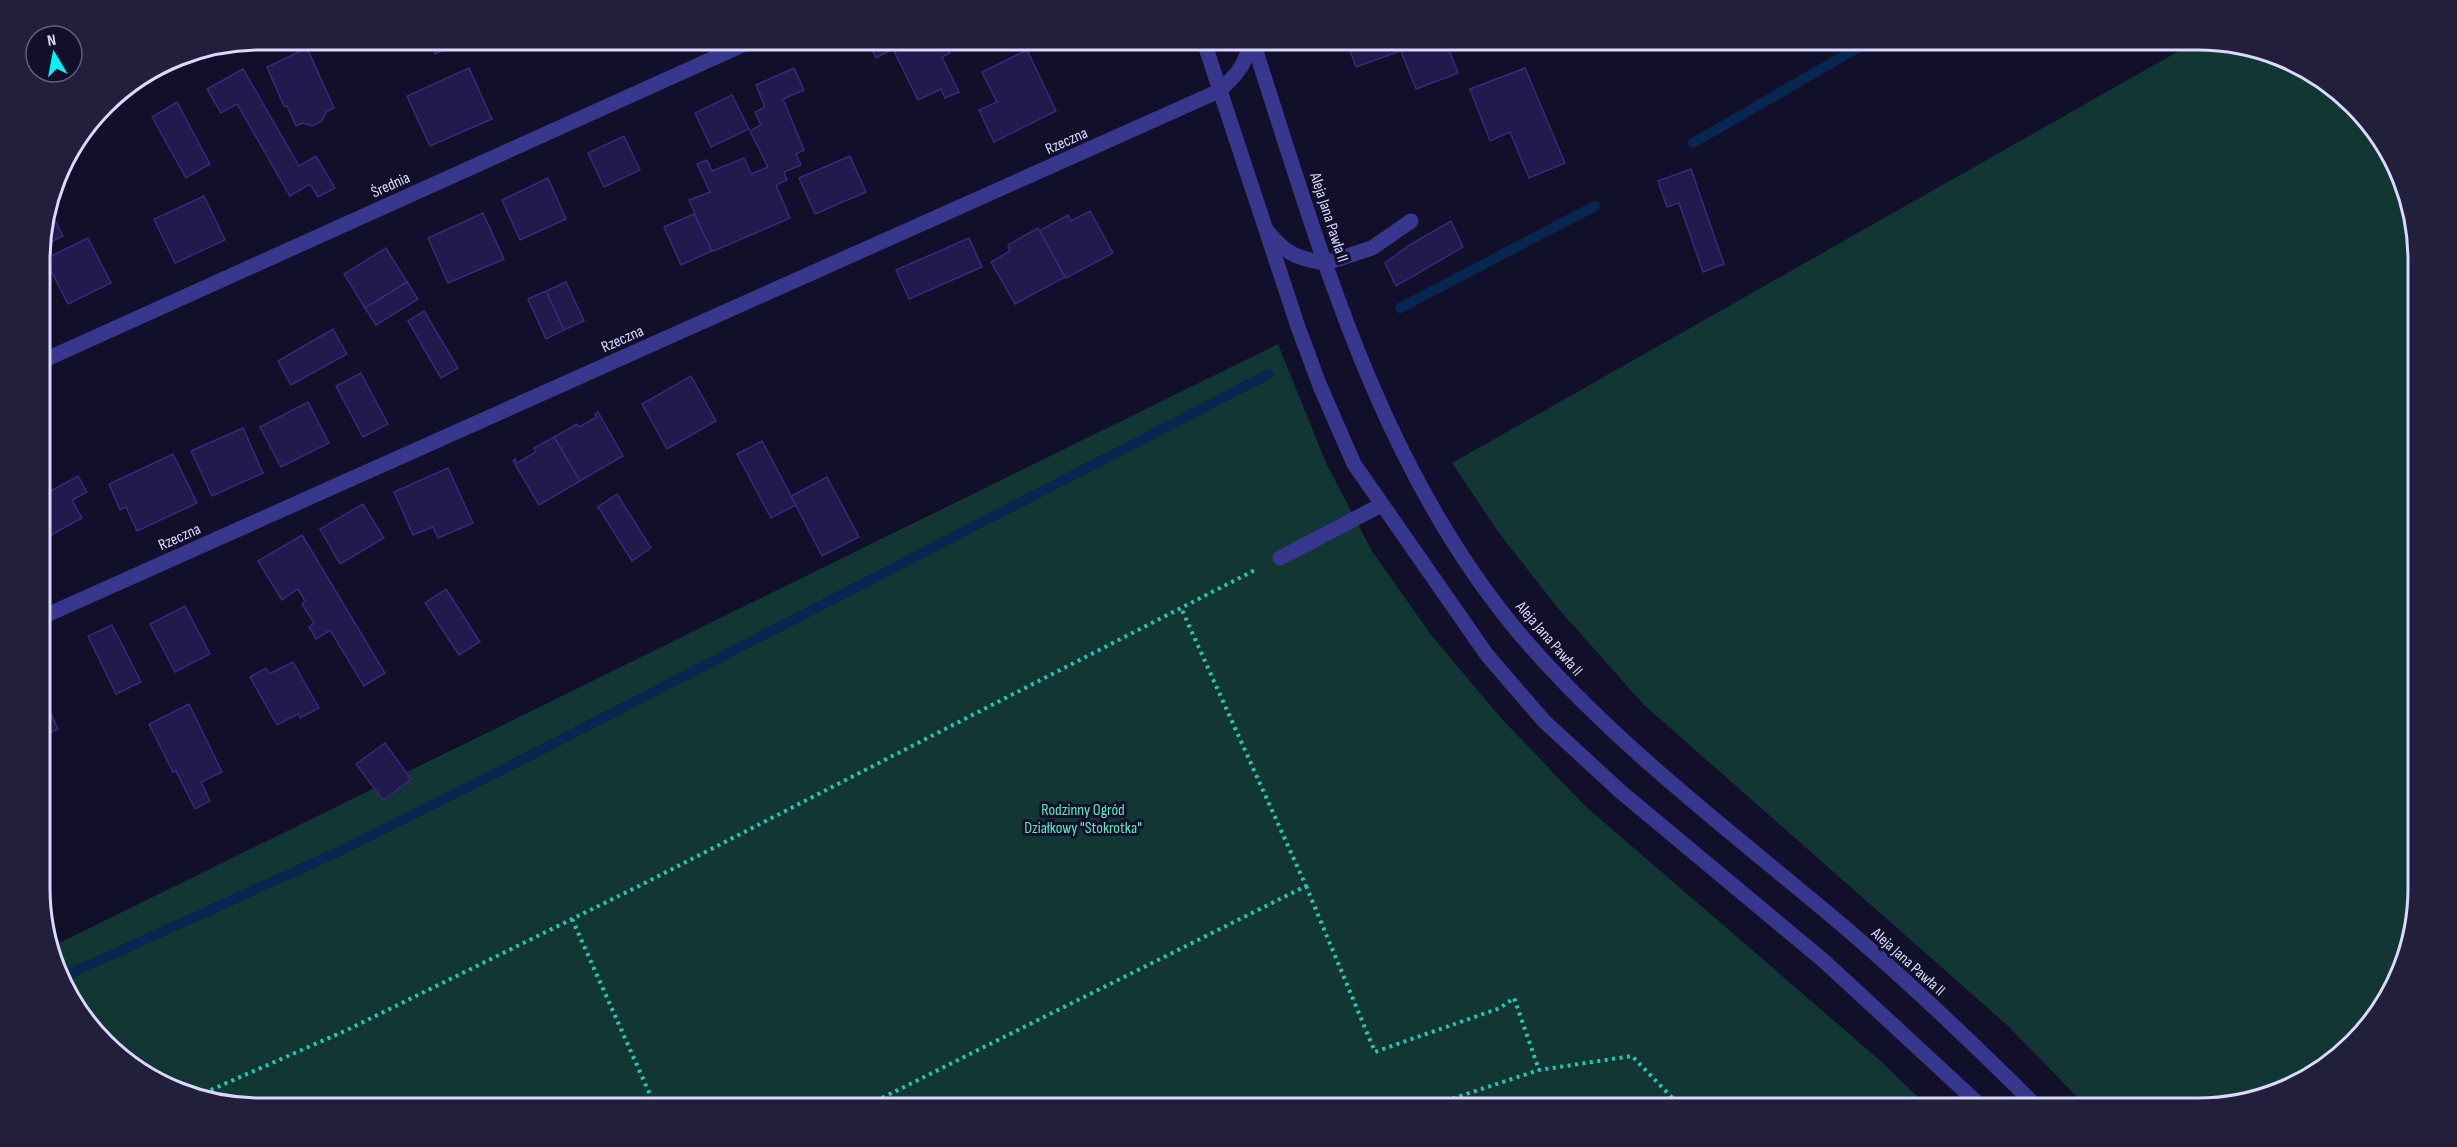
<svg xmlns="http://www.w3.org/2000/svg" width="2457" height="1147" font-family="'Sofia Sans Condensed',sans-serif">
	<rect width="100%" height="100%" fill="#120f2b"/>
	<g fill="#113633">
		<path d="M2200,39L2282,56L2373,125L2416,231L2418,888L2401,972L2372,1022L2320,1071L2269,1096L2212,1108H2088L2007,1025L1643,704L1557,607L1499,533L1452,463Z"/>
		<path d="M1278,344L1326,463L1372,551L1431,635L1502,719L1584,805L1883,1063L1929,1108H259L175,1091L84,1022L53,946Z"/>
	</g>
	<g fill="none" stroke-linecap="round" stroke-linejoin="round">
		<g stroke="#092650" stroke-width="10">
			<path d="M1693,143L1873,39"/>
			<path d="M1400,308L1595,206"/>
			<path d="M65,976L340,851L506,768L1269,374"/>
		</g>
	</g>
	<g fill="#22194d" stroke="#362a7b" stroke-width="1.5">
		<path d="M428,39H456L458,44L435,54Z"/>
		<path d="M643,39H666L647,48Z"/>
		<path d="M867,39H943L950,53L942,57L959,92L945,98L941,89L918,100L893,49L876,58Z"/>
		<path d="M1346,39H1395L1400,51L1356,67Z"/>
		<path d="M1396,39H1445L1458,73L1416,89Z"/>
		<path d="M1492,39H1527L1496,50Z"/>
		<path d="M307,48L334,108L326,112L322,121L312,126L303,123L296,126L287,106H284L267,67Z"/>
		<path d="M1027,50L1056,111L994,142L979,110L997,102L982,72Z"/>
		<path d="M469,68L492,119L430,146L407,96Z"/>
		<path d="M794,68L804,90L783,99L804,150L796,154L801,165L784,172L787,180L776,185L790,218L714,251L710,249L689,200L710,192L697,164L707,160L712,171L744,158L751,174L768,167L750,131L761,125L755,112L765,107L756,85Z"/>
		<path d="M1525,68L1565,163L1529,178L1510,132L1490,141L1470,89Z"/>
		<path d="M243,69L299,166L316,156L335,188L318,197L310,184L290,196L237,104L221,113L207,89Z"/>
		<path d="M732,95L749,129L711,147L695,113Z"/>
		<path d="M177,102L210,164L186,178L152,117Z"/>
		<path d="M624,136L640,170L604,187L588,153Z"/>
		<path d="M850,156L866,192L815,214L799,178Z"/>
		<path d="M1691,169L1724,264L1703,272L1679,203L1667,207L1658,181Z"/>
		<path d="M548,178L566,219L520,240L502,200Z"/>
		<path d="M204,196L225,240L175,263L154,219Z"/>
		<path d="M49,209L63,236L40,247L39,244Z"/>
		<path d="M1090,211L1113,253L1066,278L1039,231L1068,215L1071,221Z"/>
		<path d="M483,213L504,259L448,283L428,238Z"/>
		<path d="M694,214L712,251L681,265L664,227Z"/>
		<path d="M1451,221L1463,247L1396,286L1385,263L1408,246Z"/>
		<path d="M1038,228L1065,277L1015,304L991,262L1010,251L1008,245Z"/>
		<path d="M88,238L111,283L68,304L45,259Z"/>
		<path d="M969,238L982,267L909,299L896,270Z"/>
		<path d="M386,248L407,282L365,308L344,274Z"/>
		<path d="M407,282L418,299L376,325L365,308Z"/>
		<path d="M566,282L584,321L564,330L546,291Z"/>
		<path d="M546,291L564,330L546,339L528,299Z"/>
		<path d="M424,311L458,368L441,378L408,321Z"/>
		<path d="M333,329L347,354L291,385L278,361Z"/>
		<path d="M361,373L388,424L363,437L336,386Z"/>
		<path d="M691,376L716,421L667,449L642,404Z"/>
		<path d="M308,402L329,443L281,467L260,427Z"/>
		<path d="M598,412L623,456L580,481L554,437L577,424L579,427L597,417L595,414Z"/>
		<path d="M243,428L263,473L212,496L191,451Z"/>
		<path d="M554,437L580,481L539,505L513,461L515,459L517,463L536,452L534,448Z"/>
		<path d="M762,441L796,505L771,518L737,454Z"/>
		<path d="M173,454L197,503L137,531L126,507L120,510L109,484Z"/>
		<path d="M448,468L473,523L438,538L433,527L413,535L394,492Z"/>
		<path d="M78,476L87,492L72,500L82,518L44,539L40,532V497Z"/>
		<path d="M827,477L859,537L822,556L791,496Z"/>
		<path d="M617,494L651,548L632,561L598,507Z"/>
		<path d="M363,504L384,538L340,564L320,529Z"/>
		<path d="M302,535L385,673L364,686L330,630L316,639L309,627L314,623L302,604L305,601L298,589L282,600L258,561Z"/>
		<path d="M446,589L480,642L459,655L425,603Z"/>
		<path d="M185,606L210,654L175,672L150,624Z"/>
		<path d="M112,625L141,682L116,694L88,636Z"/>
		<path d="M293,662L319,708L300,718L298,714L277,725L250,677L266,668L269,674Z"/>
		<path d="M40,691L58,729L41,737Z"/>
		<path d="M189,704L222,772L201,782L210,801L195,809L176,771L173,772L149,724Z"/>
		<path d="M385,743L411,779L383,800L356,764Z"/>
	</g>
	<g fill="none" stroke-linecap="round" stroke-linejoin="round">
		<g stroke="#27c5b4" stroke-width="4" stroke-dasharray="3 4.5" stroke-linecap="butt">
			<path d="M1306,886L1375,1052L1500,1008L1514,998L1539,1070"/>
			<path d="M572,919L656,1108"/>
			<path d="M197,1096L347,1030L641,885L1257,569"/>
			<path d="M862,1108L1306,886L1181,608"/>
			<path d="M1424,1108L1539,1070L1632,1056L1682,1108"/>
		</g>
		<g stroke="#36378d" stroke-width="15">
			<path d="M1326,263L1372,248L1411,221"/>
			<path d="M1280,558L1381,505"/>
		</g>
		<g stroke="#36378d" stroke-width="15">
			<path d="M40,362L756,39"/>
			<path d="M40,618L1219,91"/>
		</g>
		<g stroke="#36378d" stroke-width="15">
			<path d="M1203,39L1298,327L1320,386L1354,464L1487,655L1544,721L1621,792L1824,961L1983,1108"/>
			<path d="M1252,39C1319,245 1377,464 1519,633C1615,746 1736,835 1848,930C1914,987 1977,1047 2038,1108"/>
			<path d="M1219,91C1238,74 1246,64 1251,39"/>
			<path d="M1268,232C1286,254 1298,259 1326,263"/>
		</g>
	</g>
	<g text-anchor="middle" stroke-width="6" stroke-linejoin="round" paint-order="stroke">
		<g font-size="16" fill="#dbd9ff" stroke="#120f2b">
			<text transform="translate(1066 140) rotate(-24)" y="6">Rzeczna</text>
			<text transform="translate(390 184) rotate(-24)" y="6">Średnia</text>
			<text transform="translate(1330 217) rotate(72)" y="6">Aleja Jana Pawła II</text>
			<text transform="translate(622 338) rotate(-24)" y="6">Rzeczna</text>
			<text transform="translate(179 536) rotate(-24)" y="6">Rzeczna</text>
			<text transform="translate(1550 638) rotate(49)" y="6">Aleja Jana Pawła II</text>
			<text transform="translate(1909 961) rotate(42)" y="6">Aleja Jana Pawła II</text>
		</g>
		<g font-size="16" fill="#5be9bf" stroke="#120f2b">
			<text x="1083" y="815">Rodzinny Ogród<tspan x="1083" dy="18">Działkowy "Stokrotka"</tspan></text>
		</g>
	</g>
	<path d="M0 0H2457V1147H0ZM260 50H2198A210 210 0 0 1 2408 260V888A210 210 0 0 1 2198 1098H260A210 210 0 0 1 50 888V260A210 210 0 0 1 260 50Z" fill="#221f3c" fill-rule="evenodd"/>
	<path fill="none" stroke="#dbd9ff" stroke-width="3" d="M260 50H2198A210 210 0 0 1 2408 260V888A210 210 0 0 1 2198 1098H260A210 210 0 0 1 50 888V260A210 210 0 0 1 260 50Z"/>
	<g transform="translate(54 54) rotate(350)"><circle r="28" fill="#120f2b" stroke="#626080" stroke-width="1.5"/>
	<path d="M0-4.5L10 22L0 15L-10 22Z" fill="#05f1ff"/>
	<text y="-9" font-size="16" font-weight="bold" text-anchor="middle" fill="#dbd9ff">N</text>
	</g>
</svg>
